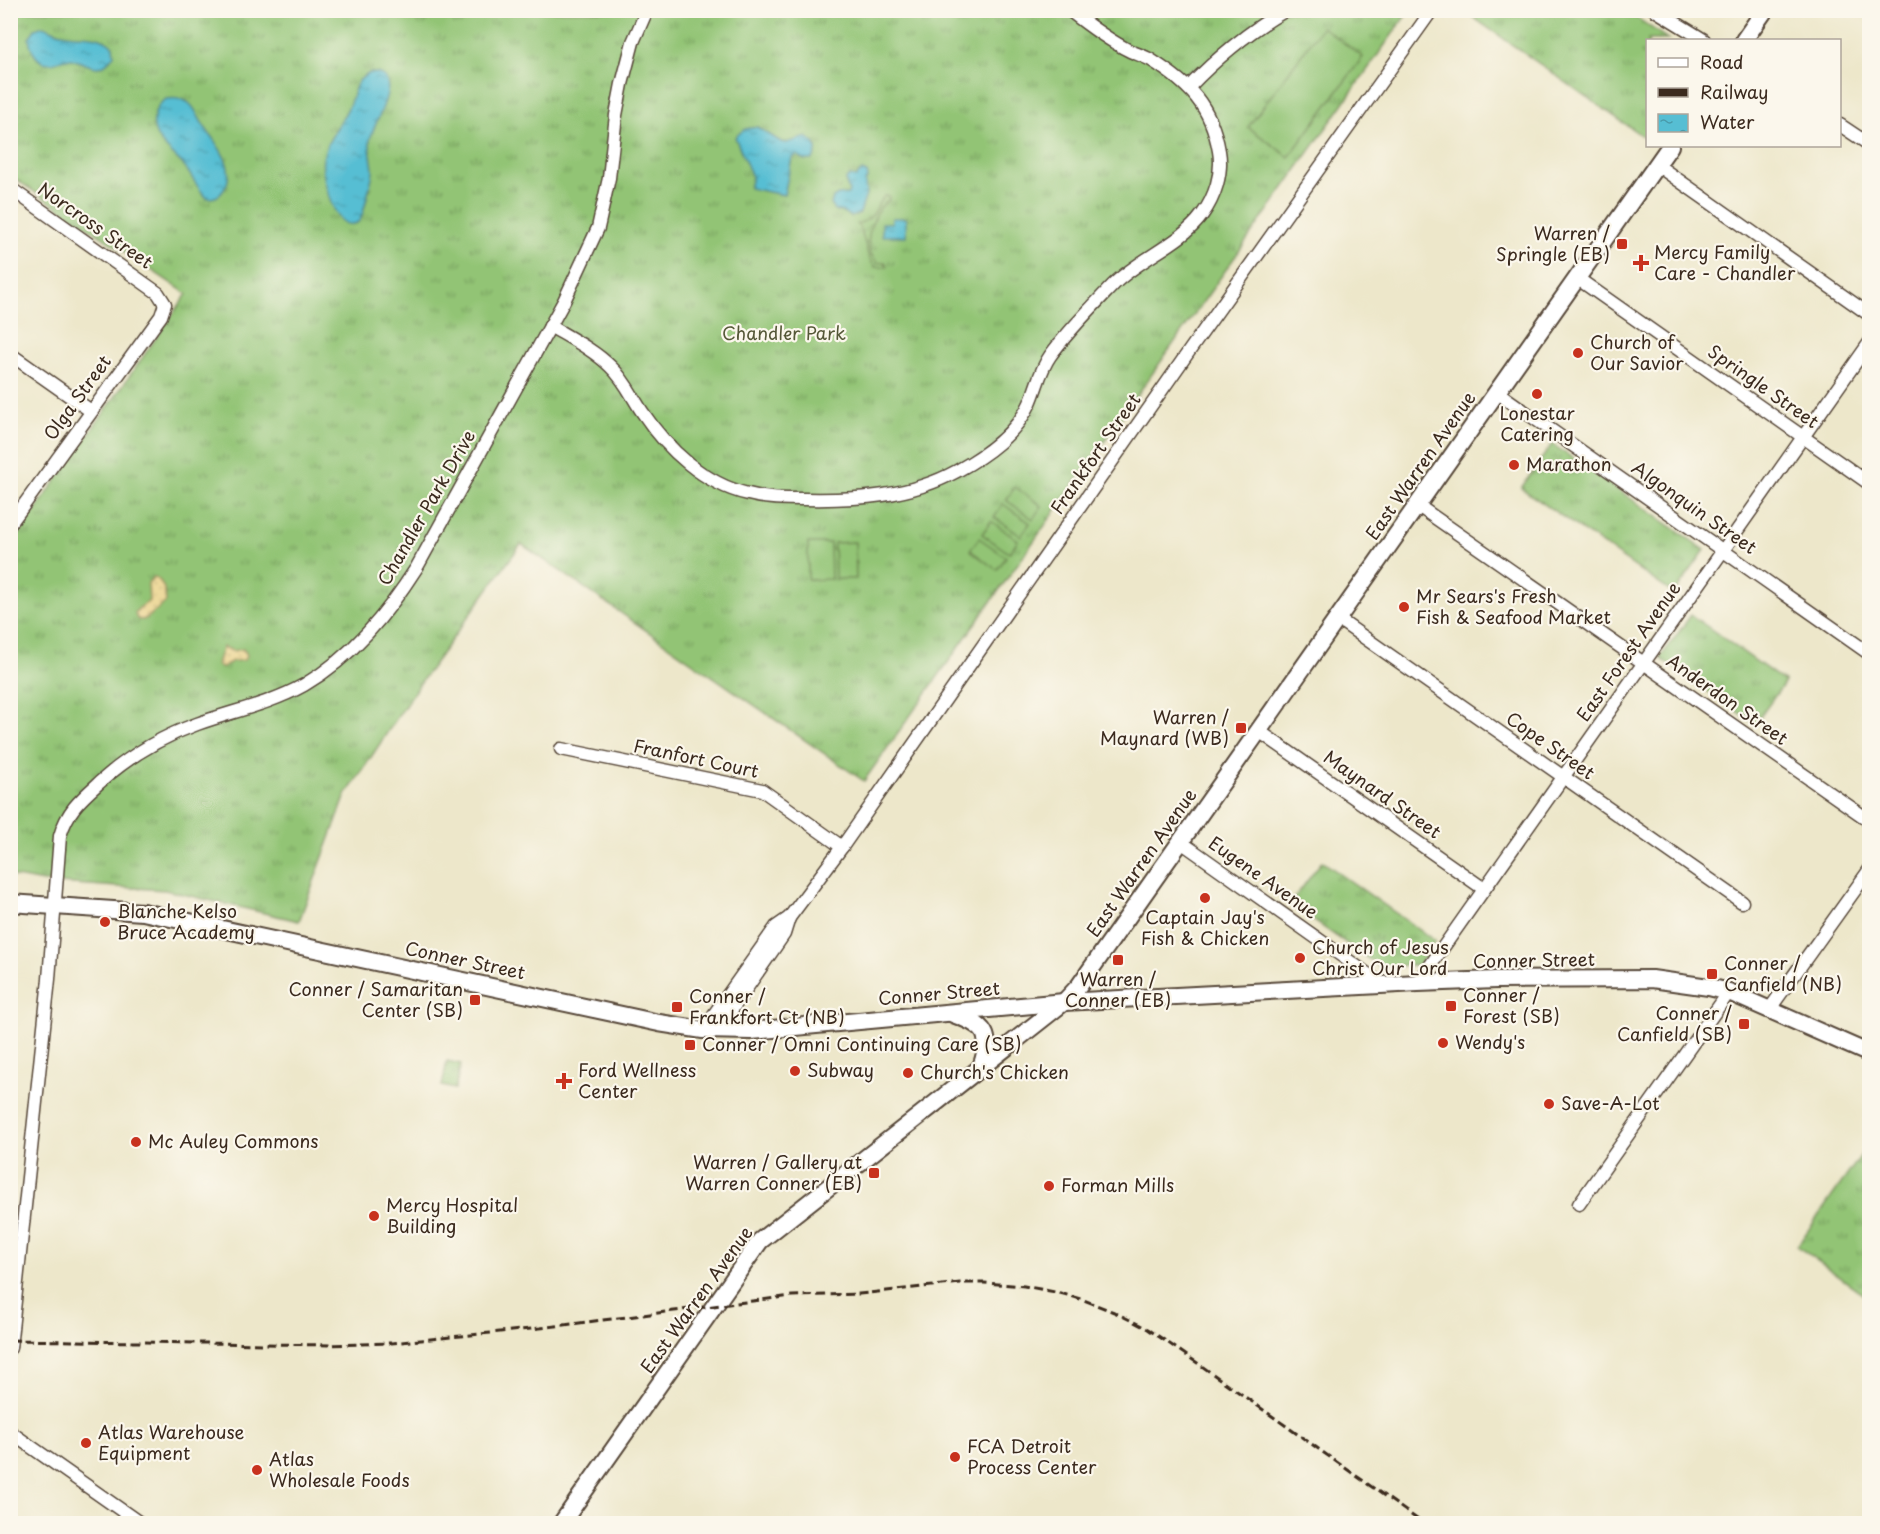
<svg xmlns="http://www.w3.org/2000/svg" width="1880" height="1534" font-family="'Playpen Sans',sans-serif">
	<defs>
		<pattern id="grass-tufts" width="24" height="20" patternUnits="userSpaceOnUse" patternTransform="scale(1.5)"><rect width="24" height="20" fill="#92c475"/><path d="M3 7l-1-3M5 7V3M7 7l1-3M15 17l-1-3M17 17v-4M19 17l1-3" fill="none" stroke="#789f5f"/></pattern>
		<pattern id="sand-dots" width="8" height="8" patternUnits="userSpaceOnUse" patternTransform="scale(1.5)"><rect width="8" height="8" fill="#eeda9e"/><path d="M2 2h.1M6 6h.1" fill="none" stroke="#cdbb88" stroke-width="1.8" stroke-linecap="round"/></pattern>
		<pattern id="garden-furrows" width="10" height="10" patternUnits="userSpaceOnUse" patternTransform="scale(1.5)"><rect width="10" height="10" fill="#92c475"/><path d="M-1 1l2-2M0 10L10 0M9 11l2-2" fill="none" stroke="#789f5f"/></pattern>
		<pattern id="water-ripples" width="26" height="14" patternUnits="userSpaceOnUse" patternTransform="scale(1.5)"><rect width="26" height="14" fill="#56bed3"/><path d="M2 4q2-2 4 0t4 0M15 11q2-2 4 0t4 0" fill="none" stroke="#489bab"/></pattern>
	</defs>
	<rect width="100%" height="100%" fill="#fbf7ec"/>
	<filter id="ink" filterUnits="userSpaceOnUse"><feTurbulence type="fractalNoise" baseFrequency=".0167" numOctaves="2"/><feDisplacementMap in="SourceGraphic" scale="12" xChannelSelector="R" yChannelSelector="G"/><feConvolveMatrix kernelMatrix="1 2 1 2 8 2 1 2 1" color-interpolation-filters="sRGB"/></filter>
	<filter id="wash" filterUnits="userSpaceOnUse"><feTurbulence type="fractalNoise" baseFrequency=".008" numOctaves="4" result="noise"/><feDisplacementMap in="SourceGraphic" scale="24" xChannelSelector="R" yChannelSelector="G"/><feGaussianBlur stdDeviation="1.35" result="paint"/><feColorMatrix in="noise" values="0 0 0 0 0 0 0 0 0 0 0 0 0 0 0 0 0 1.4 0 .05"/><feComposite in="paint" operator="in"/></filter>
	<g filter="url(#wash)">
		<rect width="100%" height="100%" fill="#ede7ca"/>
		<g fill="url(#grass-tufts)" stroke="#66774a" stroke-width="1.5">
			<path d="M10,11H1409L864,781L521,544L418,686L346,795L299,921L165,890L43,882L11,876V545L187,294L11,176Z"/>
			<path d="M1464,11H1627L1669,40H1648L1647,135L1645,138Z"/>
			<path d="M1552,444L1705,550L1674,594L1521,488Z"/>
			<path d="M1691,615L1785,682L1755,724L1660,658Z"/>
			<path d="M1322,861L1435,941L1419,965L1379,966L1290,904Z"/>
			<path d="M447,1061L461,1064L455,1089L442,1086Z"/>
			<path d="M1869,1144V1298L1797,1246Z"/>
		</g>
		<g fill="url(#sand-dots)" stroke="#94825e" stroke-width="1.5">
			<path d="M154,577C163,580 166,593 166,602L147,618L142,620L137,619L135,613L138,609L149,601L148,583Z"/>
			<path d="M223,647L233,651L243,649L247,655C244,663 240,660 233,661C229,662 226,666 223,668L219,667L217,664Z"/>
		</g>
		<path fill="url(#garden-furrows)" stroke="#66774a" stroke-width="1.5" d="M885,196H889V199C886,202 882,205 879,209C870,225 861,248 878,263L885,262L887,267H875C864,255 867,237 857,224C880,217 872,207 885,196Z"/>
		<g fill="#92c475" stroke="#66774a" stroke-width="1.5">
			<path d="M1322,27L1363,57L1289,157L1248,127Z"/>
			<path d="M1015,487L1042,506L1033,519L1006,500Z"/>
			<path d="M1003,504L1030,523L1021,536L994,517Z"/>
			<path d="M991,521L1018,540L1009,553L982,534Z"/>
			<path d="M979,538L1006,557L997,570L970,550Z"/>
			<path d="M855,542L856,579H835L834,543Z"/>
			<path d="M808,543H830L831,579L808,580Z"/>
		</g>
		<g fill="url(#water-ripples)" stroke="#487478" stroke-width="1.5">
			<path d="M43,26C50,28 56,32 62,33C80,38 99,31 113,46L114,55C98,77 90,63 71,59C63,57 56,64 48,63C36,63 30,48 29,38L35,29Z"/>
			<path d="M370,73C409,71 372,125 370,140C369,151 373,162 373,172C372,178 363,216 360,220C357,224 353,225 348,224C333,221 320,173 323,159C326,142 339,126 347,110C352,101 353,89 359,81C362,77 366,75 370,73Z"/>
			<path d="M166,99C174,98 183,98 189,103C195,108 198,116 202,123C214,142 240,167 223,191C219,197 214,198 207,198C198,189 192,177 185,167C173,152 150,140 154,118C155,109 159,103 166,99Z"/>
			<path d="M757,127L781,142L786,143L807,137L815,144C817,150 817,155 812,160H804L797,155L792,158L784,195L749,188L752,177L735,137L745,129Z"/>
			<path d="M862,171L867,173L868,177L865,182L866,195L860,213L851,217L843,212L834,210L831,204L833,198L838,195L848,194L849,190L846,184V179L850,176L856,177Z"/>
			<path d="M892,218H906V236H882V223H892Z"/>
		</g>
	</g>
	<g filter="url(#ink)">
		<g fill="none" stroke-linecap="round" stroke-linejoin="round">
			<defs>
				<g id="minor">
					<path d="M1655,10L1704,40"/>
					<path d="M1188,88C1217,58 1249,31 1286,10"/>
					<path d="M1840,125L1870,145"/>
					<path d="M1657,165L1870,315"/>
					<path d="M10,188L158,293L165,304L161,316L10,524"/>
					<path d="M1577,278L1870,484"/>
					<path d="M550,326C570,338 594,350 611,367C625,380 632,397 643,413C667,449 704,484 748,494C766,499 785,499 804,499C857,500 910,497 957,471C986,455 1016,434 1030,403C1037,387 1040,370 1050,356C1067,332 1093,306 1114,284C1140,258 1181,244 1202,215C1215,197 1223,173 1219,151C1211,105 1189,84 1151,60C1144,56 1137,54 1130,51C1108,40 1088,25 1069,10"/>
					<path d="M10,354L91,411"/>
					<path d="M1497,392L1870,654"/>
					<path d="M1417,505L1870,821"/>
					<path d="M1338,619L1742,902"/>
					<path d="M1259,731L1484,889"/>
					<path d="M561,749L762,790L842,847"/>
					<path d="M1181,842L1383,985"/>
					<path d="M789,918L842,847L1192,347L1432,10"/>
					<path d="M1418,983L1870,342"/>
					<path d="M1769,1010L1870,869"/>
					<path d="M703,1030L776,927L789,918L784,934L717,1031"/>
					<path d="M1579,1204L1729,992"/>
					<path d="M10,1348L49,979L60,836C67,811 80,800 100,782C128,757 161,737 197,724C233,711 270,704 304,685C352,657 387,614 417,567L564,301L598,228L609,178L616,115L622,84L633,42L647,10"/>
					<path d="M10,1432L141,1524"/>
				</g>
				<g id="major">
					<path d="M1744,40L1765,10"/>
					<path d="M10,903L143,912L659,1023L703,1030L751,1031L1064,1002L1418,983L1496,980L1652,979L1709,987L1729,992L1870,1054"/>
					<path d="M953,1014C986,1026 993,1033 981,1067"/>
					<path d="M561,1524L760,1241L1064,1002L1079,986L1670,146"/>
				</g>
			</defs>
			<use href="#minor" stroke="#564638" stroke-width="15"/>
			<use href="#major" stroke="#564638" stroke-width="20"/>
			<use href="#minor" stroke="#fff" stroke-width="12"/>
			<use href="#major" stroke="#fff" stroke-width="16"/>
			<path stroke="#3b2a1e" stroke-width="3" stroke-dasharray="9 4.5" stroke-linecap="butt" d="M10,1340L330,1345L391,1343L540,1328L792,1296L859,1294L960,1283H984L1024,1286L1060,1293L1084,1300L1114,1312L1148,1329L1196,1362L1424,1524"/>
		</g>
	</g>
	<g fill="#c8321e" stroke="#fbf7ec" stroke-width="2">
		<rect x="1616" y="238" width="12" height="12" rx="3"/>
		<path d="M1638 254h6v6h6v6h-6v6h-6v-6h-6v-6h6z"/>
		<circle cx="1578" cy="353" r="6"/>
		<circle cx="1537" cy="394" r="6"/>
		<circle cx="1514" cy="465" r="6"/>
		<circle cx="1404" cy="607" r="6"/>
		<rect x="1235" y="722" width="12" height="12" rx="3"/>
		<circle cx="1205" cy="898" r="6"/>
		<circle cx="105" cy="922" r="6"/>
		<circle cx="1300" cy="958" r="6"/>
		<rect x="1112" y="954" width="12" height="12" rx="3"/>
		<rect x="1706" y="968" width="12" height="12" rx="3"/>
		<rect x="469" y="994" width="12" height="12" rx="3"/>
		<rect x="1445" y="1000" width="12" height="12" rx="3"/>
		<rect x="671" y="1001" width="12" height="12" rx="3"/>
		<rect x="1738" y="1018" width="12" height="12" rx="3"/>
		<circle cx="1443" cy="1043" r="6"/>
		<rect x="684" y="1039" width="12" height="12" rx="3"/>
		<circle cx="795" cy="1071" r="6"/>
		<circle cx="908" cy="1073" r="6"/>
		<path d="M561 1072h6v6h6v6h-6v6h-6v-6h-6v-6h6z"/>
		<circle cx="1549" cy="1104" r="6"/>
		<circle cx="136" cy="1142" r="6"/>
		<rect x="868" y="1167" width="12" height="12" rx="3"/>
		<circle cx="1049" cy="1186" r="6"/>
		<circle cx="374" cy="1216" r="6"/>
		<circle cx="86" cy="1443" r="6"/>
		<circle cx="955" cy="1457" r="6"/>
		<circle cx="257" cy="1470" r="6"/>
	</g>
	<g text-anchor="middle" stroke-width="4.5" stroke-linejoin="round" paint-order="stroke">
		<g font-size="18" fill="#3b2a1e" stroke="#fbf7ec">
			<text transform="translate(95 226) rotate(35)" y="6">Norcross Street</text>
			<text transform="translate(1763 387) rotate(35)" y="6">Springle Street</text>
			<text transform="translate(78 398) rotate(-54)" y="6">Olga Street</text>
			<text transform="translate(1096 454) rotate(-55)" y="6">Frankfort Street</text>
			<text transform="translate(1421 466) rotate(-55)" y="6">East Warren Avenue</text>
			<text transform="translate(427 508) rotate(-60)" y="6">Chandler Park Drive</text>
			<text transform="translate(1694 508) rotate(35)" y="6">Algonquin Street</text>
			<text transform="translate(1629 652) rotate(-55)" y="6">East Forest Avenue</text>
			<text transform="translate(1727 700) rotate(35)" y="6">Anderdon Street</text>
			<text transform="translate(1550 746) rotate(35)" y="6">Cope Street</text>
			<text transform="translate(696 759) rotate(12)" y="6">Franfort Court</text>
			<text transform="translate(1382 795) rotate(35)" y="6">Maynard Street</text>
			<text transform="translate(1142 863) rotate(-55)" y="6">East Warren Avenue</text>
			<text transform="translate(1263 878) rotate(35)" y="6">Eugene Avenue</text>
			<text transform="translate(465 961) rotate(12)" y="6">Conner Street</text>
			<text transform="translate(1534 961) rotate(-1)" y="6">Conner Street</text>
			<text transform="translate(939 994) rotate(-5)" y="6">Conner Street</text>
			<text transform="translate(697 1300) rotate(-54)" y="6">East Warren Avenue</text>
		</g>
		<g font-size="18" fill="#3b2a1e" stroke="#fbf7ec" text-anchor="start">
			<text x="1610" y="240" text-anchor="end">Warren /<tspan x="1610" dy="21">Springle (EB)</tspan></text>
			<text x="1654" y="259">Mercy Family<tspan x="1654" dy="21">Care - Chandler</tspan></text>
			<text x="1590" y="349">Church of<tspan x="1590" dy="21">Our Savior</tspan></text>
			<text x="1537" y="420" text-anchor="middle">Lonestar<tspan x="1537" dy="21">Catering</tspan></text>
			<text x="1526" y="471">Marathon</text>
			<text x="1416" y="603">Mr Sears's Fresh<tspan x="1416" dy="21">Fish &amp; Seafood Market</tspan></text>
			<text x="1229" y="724" text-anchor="end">Warren /<tspan x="1229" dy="21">Maynard (WB)</tspan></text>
			<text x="117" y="918">Blanche Kelso<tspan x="117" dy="21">Bruce Academy</tspan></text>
			<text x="1205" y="924" text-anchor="middle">Captain Jay's<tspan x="1205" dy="21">Fish &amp; Chicken</tspan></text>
			<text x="1312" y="954">Church of Jesus<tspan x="1312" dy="21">Christ Our Lord</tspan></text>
			<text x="1724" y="970">Conner /<tspan x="1724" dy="21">Canfield (NB)</tspan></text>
			<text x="1118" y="986" text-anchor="middle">Warren /<tspan x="1118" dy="21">Conner (EB)</tspan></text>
			<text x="463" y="996" text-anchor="end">Conner / Samaritan<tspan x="463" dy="21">Center (SB)</tspan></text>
			<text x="1463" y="1002">Conner /<tspan x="1463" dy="21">Forest (SB)</tspan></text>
			<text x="689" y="1003">Conner /<tspan x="689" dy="21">Frankfort Ct (NB)</tspan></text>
			<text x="1732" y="1020" text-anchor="end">Conner /<tspan x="1732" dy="21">Canfield (SB)</tspan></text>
			<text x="1455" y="1049">Wendy's</text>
			<text x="702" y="1051">Conner / Omni Continuing Care (SB)</text>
			<text x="578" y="1077">Ford Wellness<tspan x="578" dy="21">Center</tspan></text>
			<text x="807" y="1077">Subway</text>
			<text x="920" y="1079">Church's Chicken</text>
			<text x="1561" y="1110">Save-A-Lot</text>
			<text x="148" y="1148">Mc Auley Commons</text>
			<text x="862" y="1169" text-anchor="end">Warren / Gallery at<tspan x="862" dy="21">Warren Conner (EB)</tspan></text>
			<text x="1061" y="1192">Forman Mills</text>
			<text x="386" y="1212">Mercy Hospital<tspan x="386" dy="21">Building</tspan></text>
			<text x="98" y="1439">Atlas Warehouse<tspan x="98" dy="21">Equipment</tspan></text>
			<text x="967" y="1453">FCA Detroit<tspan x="967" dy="21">Process Center</tspan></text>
			<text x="269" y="1466">Atlas<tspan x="269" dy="21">Wholesale Foods</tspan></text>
		</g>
		<g font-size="18" fill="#555838" stroke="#fbf7ec">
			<text x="784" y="340">Chandler Park</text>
		</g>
	</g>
	<rect width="1880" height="1534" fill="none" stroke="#fbf7ec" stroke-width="36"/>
	<rect x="1646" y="39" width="195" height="108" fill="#fbf7ec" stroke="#aea59a" stroke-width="1.5"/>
	<rect x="1658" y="58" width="30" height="9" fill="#ffffff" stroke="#aea59a" stroke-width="1.5"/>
	<text x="1700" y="69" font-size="18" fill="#3b2a1e">Road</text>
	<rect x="1658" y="88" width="30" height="9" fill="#3b2a1e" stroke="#aea59a" stroke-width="1.5"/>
	<text x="1700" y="99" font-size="18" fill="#3b2a1e">Railway</text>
	<rect x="1658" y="114" width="30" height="18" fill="url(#water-ripples)" stroke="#aea59a" stroke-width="1.5"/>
	<text x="1700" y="129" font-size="18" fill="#3b2a1e">Water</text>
</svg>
